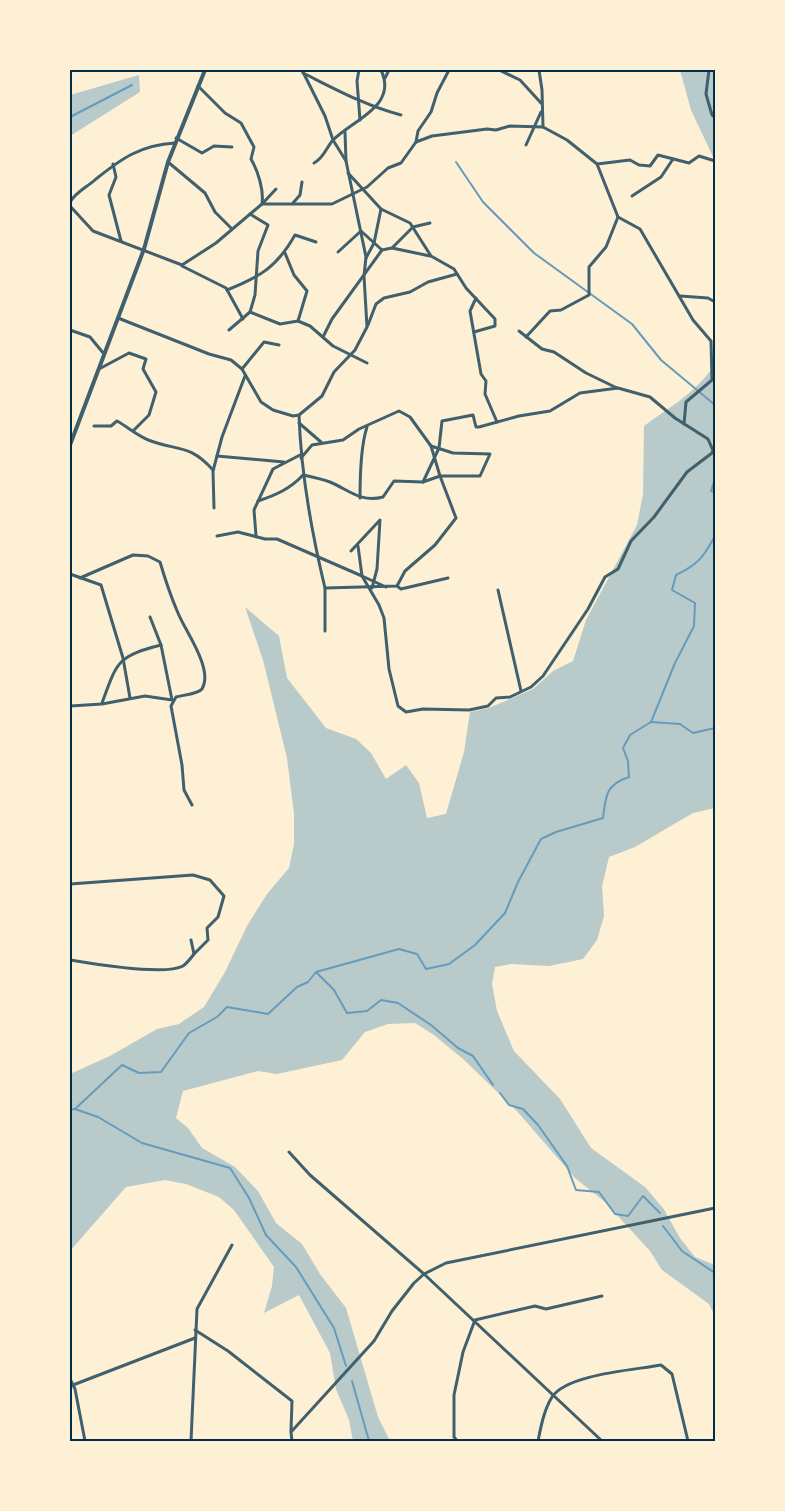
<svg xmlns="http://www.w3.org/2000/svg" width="785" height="1511" font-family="'Zilla Slab',serif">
	<rect width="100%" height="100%" fill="#fdf0d5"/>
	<g fill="#b9caca">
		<path d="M680,70H715V161L691,110Z"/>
		<path d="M139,75L140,92L70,136V95Z"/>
		<path d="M715,364V808L693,813L635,847L609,857L602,886L604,916L597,940L583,959L549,966L511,964L495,967L492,984L497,1011L514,1051L560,1099L591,1148L645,1187L663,1208L680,1238L695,1257L715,1265V1316L709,1304L662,1270L650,1251L605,1202L575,1178L516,1110L463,1059L434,1035L415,1023L388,1024L365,1032L342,1060L277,1074L258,1071L183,1091L176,1118L188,1128L202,1148L235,1167L258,1191L276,1223L302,1244L320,1274L346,1308L378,1417L390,1441H353L349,1420L336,1389L330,1353L299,1295L264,1313L272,1286L274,1267L234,1210L219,1197L186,1184L165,1180L126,1187L70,1251V1074L110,1056L157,1029L179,1024L204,1007L225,972L247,926L267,894L289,868L294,844V814L287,758L263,660L245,607L279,636L287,678L326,728L356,739L371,753L386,779L406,765L419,783L427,818L446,814L464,752L470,712L489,708L533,689L553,671L573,661L586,620L637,525L643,494L644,426C670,407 697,392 715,364Z"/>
	</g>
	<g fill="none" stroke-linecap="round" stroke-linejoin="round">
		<g stroke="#669bbc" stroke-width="2">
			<path d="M715,81V95"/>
			<path d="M70,117L132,85"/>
			<path d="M456,162L483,202L534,253L632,324L661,360L715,405"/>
			<path d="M715,479L711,491L715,492"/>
			<path d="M651,722L680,724L693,733L715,728"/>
			<path d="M317,973L334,990L347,1013L367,1011L381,1000L398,1003L431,1025L458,1048L473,1056L493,1085"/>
			<path d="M500,1093L509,1105L523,1109L538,1125L567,1166L576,1190L599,1192L615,1214L628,1216L643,1196L660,1213"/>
			<path d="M75,1109L98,1117L142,1143L230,1168L249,1198L266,1235L296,1267L334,1328L346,1366"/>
			<path d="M70,1110L75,1109L122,1065L139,1073L161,1072L189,1033L217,1017L227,1007L268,1014L297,987L308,982L316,972L399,949L417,954L426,969L449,964L475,945L505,913L518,882L541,839L556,832L603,818C606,796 605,785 629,777L628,761L623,748L630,735L651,722L675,663L694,626L695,603L672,590L676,575C699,564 704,556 715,536"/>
			<path d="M663,1226L682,1251L715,1273"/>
			<path d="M352,1381L369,1441"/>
		</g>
		<g stroke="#3f606c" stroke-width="3">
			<path d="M305,70L303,73C335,89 366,106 401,115"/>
			<path d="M359,70L357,81L360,120"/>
			<path d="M499,70L520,80L541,103"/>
			<path d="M539,70L542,90L543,127"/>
			<path d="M709,70L706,94L712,115L715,117"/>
			<path d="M385,78L389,70"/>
			<path d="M198,86L225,113L241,123L254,147L251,159C258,171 264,190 262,204"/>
			<path d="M345,132L346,161"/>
			<path d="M176,138L202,153L214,146L232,147"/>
			<path d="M416,142L432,136L487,129L496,130L510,126L543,127L567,140L597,164L618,217L640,229L693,320L711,341L712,380L686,402L684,424"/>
			<path d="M526,145L541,112"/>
			<path d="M168,162L205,193L215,212L232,229"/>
			<path d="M314,163C324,158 326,148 333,140C354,119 398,106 381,70"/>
			<path d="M113,164L116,177L109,195L121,241"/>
			<path d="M597,164L630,160L639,165L650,166L658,155L689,163L699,156L715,161"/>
			<path d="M348,173L381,209L410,223L431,256L454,269L466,288L495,319V326L474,332"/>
			<path d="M632,196L661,177L673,159"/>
			<path d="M70,202C77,191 86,188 96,179C121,159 140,145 175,143"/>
			<path d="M263,203L276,189"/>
			<path d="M293,203L300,195L302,182"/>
			<path d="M70,206L93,231L182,265L216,243L262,204H332L367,187L388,168L401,163L416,142L418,131L431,112L437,93L449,70"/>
			<path d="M393,247L413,227L430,223"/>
			<path d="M338,252L361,231L382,250"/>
			<path d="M285,253L294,275L307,291L298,321"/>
			<path d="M366,258L374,243L381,209"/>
			<path d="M182,266L226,288L243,319"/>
			<path d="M227,290C260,277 277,267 295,235L316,242"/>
			<path d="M680,296L708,298L715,302"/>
			<path d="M476,298L470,311L481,374L486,381L485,394L497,422"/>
			<path d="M250,312L280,324L298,321L310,326L333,346L367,363"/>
			<path d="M118,318L209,354L231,360L242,369L261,402L273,410L293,416L299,415L322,396L334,372L355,350L367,327L364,276L366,257L346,161L333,140L325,116L302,70"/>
			<path d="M368,325L376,304L384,298L410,292L428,282L457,274"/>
			<path d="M70,330L90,337L104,354"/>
			<path d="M229,330L250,312L255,295L258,251L268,225L250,214"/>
			<path d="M519,331L542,349L554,352L586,373L617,388"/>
			<path d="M323,337L332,319L382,250L392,248L430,256"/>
			<path d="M526,337L550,311L561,310L589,295V267L606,247L618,217"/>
			<path d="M99,369L129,353L146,359L143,369L156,392L149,415L133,431"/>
			<path d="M242,369L264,342L279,345"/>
			<path d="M299,423L321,442"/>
			<path d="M94,426H111L117,421C128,427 139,437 151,441C178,451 190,444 213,470"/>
			<path d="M217,456L284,462"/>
			<path d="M301,458L312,445L343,440L359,429L399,411L410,417L431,446"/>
			<path d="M423,482L439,448L442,421L473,415L476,427H479L519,416L550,411L580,393L618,388L650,397L675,418L708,439L715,455"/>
			<path d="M360,498C360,478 361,445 367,427"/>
			<path d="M258,501C276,495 290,489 303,475C312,477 322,479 330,482C349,490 361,503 383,497L394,481L423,482L440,476L431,446L453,453L490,454L480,476H440L456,518L435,545L405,571L397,586L325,588C311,530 301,475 299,415"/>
			<path d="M214,508L213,471L222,437L245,376"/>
			<path d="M217,536L238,532L265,539H277L362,576L379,605L384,618L389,669L398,706L406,712L423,709L469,710L488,706L496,698L510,697L531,687L543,676L588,609L605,577L618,569L631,541L654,517L687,472L712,453L715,447"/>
			<path d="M256,536L254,510L273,469L300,455"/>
			<path d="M358,546L362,576L386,587"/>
			<path d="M351,551L380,520L377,569L372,588"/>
			<path d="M70,574L101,585L123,658L130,698"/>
			<path d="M80,578L133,555L148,556L160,562C165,579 171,597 178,613C185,631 214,669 202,689C198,694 183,695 176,697L171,706L182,765L184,790L192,805"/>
			<path d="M397,586L401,589L448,578"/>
			<path d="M498,590L521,691"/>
			<path d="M325,631V588"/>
			<path d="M102,703C117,662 117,656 161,645"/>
			<path d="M70,706L102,704L145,696L172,700L161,645L150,617"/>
			<path d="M70,884L193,875L210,880L224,896L218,917L207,928L208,940L194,954"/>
			<path d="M70,960C94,964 164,976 183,966C187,963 191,958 194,954L191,940"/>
			<path d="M289,1152L310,1175L424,1274L602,1441"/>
			<path d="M195,1330L228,1351L292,1401L291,1431"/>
			<path d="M70,1379L75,1389L85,1441"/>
			<path d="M73,1385L195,1338"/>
			<path d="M191,1441L197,1309L232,1245"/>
			<path d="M292,1441L291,1432L374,1341L392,1311L414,1283L424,1274L446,1263L715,1208"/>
			<path d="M457,1441L454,1437V1395L463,1352L475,1320L535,1306L546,1309L602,1296"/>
			<path d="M538,1441C541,1426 544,1410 552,1397C567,1374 635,1370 661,1365L672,1374L688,1441"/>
		</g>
		<path stroke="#3f606c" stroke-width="4" d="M70,445L144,249L168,162L205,70"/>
	</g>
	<rect width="785" height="1511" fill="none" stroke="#fdf0d5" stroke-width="142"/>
	<rect x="71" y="71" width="643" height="1369" fill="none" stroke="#003049" stroke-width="2"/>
</svg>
